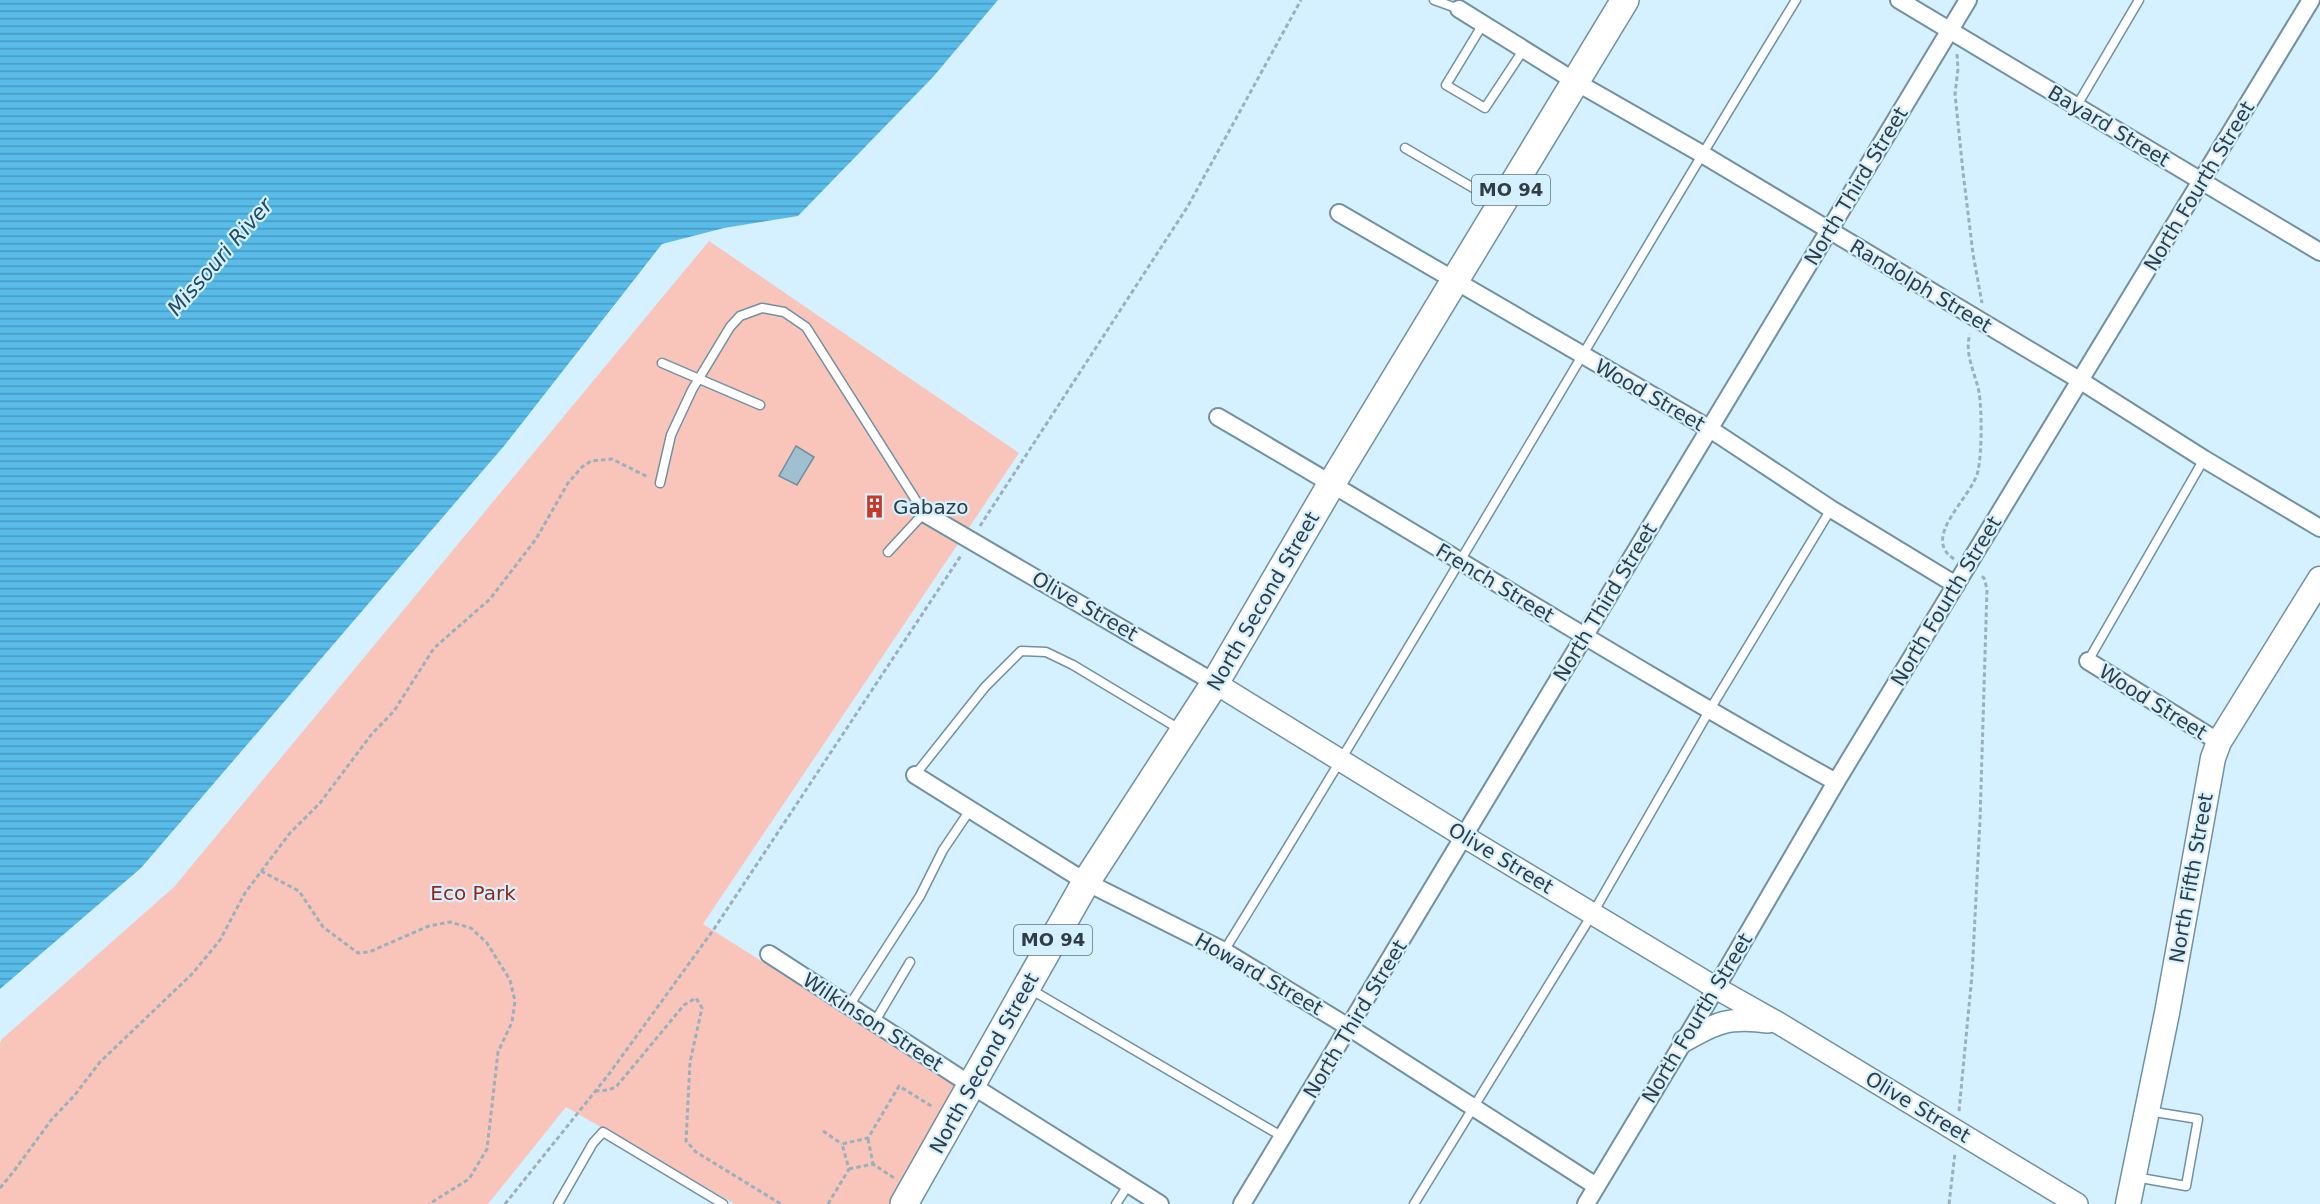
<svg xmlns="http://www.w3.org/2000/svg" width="2320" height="1204" font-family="'DejaVu Sans',sans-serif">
	<defs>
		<pattern id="water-rules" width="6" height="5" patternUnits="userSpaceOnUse" patternTransform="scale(1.5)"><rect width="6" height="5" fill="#58bbe8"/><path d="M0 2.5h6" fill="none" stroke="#4999be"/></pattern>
	</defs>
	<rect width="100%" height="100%" fill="#d5f0fe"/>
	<path fill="#f9c5ba" d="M709,241L1019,453L703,924L962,1088L893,1204H735L566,1107L488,1204H0V1043L2,1039L174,887Z"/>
	<path fill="url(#water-rules)" d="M0,0H998L933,77L798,216L724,228L662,244L504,446L141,868L0,989Z"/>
	<g fill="#9fc0d1" stroke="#6f8f9f" stroke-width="1.5">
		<path d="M796,446L814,457L797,485L779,476Z"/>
		<circle cx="875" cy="508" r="7"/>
	</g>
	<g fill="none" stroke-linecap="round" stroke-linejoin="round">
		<defs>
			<g id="service">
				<path d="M1434,0L1459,9"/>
				<path d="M1483,24L1446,85L1485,108L1524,49"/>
				<path d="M2076,107L2139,0"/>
				<path d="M1405,148L1499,203"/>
				<path d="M662,363L760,405"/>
				<path d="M660,483L671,435L692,390L730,327L740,316L762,308L784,312L806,327L924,513L888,552"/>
				<path d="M2088,661L2204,459"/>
				<path d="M915,775L985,687L1021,651L1046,652L1073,665L1181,730"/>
				<path d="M1224,951C1419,637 1603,315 1796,0"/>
				<path d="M1030,989L1283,1137"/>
				<path d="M849,1006L920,896L943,850L970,810"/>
				<path d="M874,1023L910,962"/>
				<path d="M2135,1177L2186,1186L2198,1119L2148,1111"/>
				<path d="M558,1204L593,1143L603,1132L723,1204"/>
				<path d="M1116,1204L1129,1184"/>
				<path d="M1414,1204L1593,913L1709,711L1831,509"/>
			</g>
			<g id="minor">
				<path d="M1899,0L2320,252"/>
				<path d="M1459,9L1576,82L1702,154L2081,381L2204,459L2320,528"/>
				<path d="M1339,213L1710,429L1831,509L1956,585"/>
				<path d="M1218,417C1425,537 1627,666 1836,782"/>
				<path d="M924,513L1215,683"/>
				<path d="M2088,661L2219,742"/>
				<path d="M915,775L1086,882L1224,951L1350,1028L1596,1186"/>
				<path d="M769,954L957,1076L1160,1204"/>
				<path d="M1242,1204L1968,0"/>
				<path d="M1586,1204L1716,988L1836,782L2311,0"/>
			</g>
			<g id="tertiary">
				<path d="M1215,683L1465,837L1716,988L1780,1024L2077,1204"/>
				<path d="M1684,1041C1717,1022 1729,1017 1768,1022"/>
			</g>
			<path id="secondary" d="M2128,1204L2167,1013L2213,758L2219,742L2320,579"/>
			<path id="primary" d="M904,1204L1086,882L1215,683L1332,483L1625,0"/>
		</defs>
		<use href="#service" stroke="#7191a1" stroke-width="11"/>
		<use href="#minor" stroke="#7191a1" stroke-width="20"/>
		<use href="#tertiary" stroke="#7191a1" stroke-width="24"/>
		<use href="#secondary" stroke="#7191a1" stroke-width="27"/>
		<use href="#primary" stroke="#7191a1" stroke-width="30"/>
		<g stroke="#9ab0bb" stroke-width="3" stroke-dasharray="4.5 3" stroke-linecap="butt">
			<path d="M1957,54L1958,69L1955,94L1963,172L1973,254L1982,303"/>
			<path d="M980,526L1188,206L1301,0"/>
			<path d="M1954,559C1920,537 1972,498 1978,471C1982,452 1982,412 1979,392C1975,372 1964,354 1970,334"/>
			<path d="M261,871L299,891L323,927L358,953L369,952L429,926L450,922L471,928L487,943L510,980L515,1001L512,1022L498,1052L487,1149L469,1179L429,1204"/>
			<path d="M595,1091L608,1090L616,1087L684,1005L696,998L702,1008L690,1062L686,1141L696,1152L781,1204"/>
			<path d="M1959,1111L1972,975L1980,820L1987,589L1984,578L1980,575"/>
			<path d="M823,1131L842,1144"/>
			<path d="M868,1139L873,1164"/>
			<path d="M849,1169L873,1164L894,1178"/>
			<path d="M0,1188L14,1171L52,1119L74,1096L100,1062L193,973L220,940L245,893L290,833L320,803L371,735L394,711L434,648L490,599L536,539L568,483L582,467L591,461L612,459L648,477"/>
			<path d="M505,1204L609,1074L714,929L962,554"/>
			<path d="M828,1204L849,1169L842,1144L868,1138L899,1086L933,1107"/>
			<path d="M1949,1204L1955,1153"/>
		</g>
		<use href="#service" stroke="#fff" stroke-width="8"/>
		<use href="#minor" stroke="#fff" stroke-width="16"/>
		<use href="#tertiary" stroke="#fff" stroke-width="21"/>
		<use href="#secondary" stroke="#fff" stroke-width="24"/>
		<use href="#primary" stroke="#fff" stroke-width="27"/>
	</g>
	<defs>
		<symbol id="building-bare" viewBox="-9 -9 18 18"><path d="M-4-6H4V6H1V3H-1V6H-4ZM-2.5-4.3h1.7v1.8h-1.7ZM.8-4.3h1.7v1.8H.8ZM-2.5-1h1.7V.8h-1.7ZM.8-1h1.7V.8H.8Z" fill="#c53927" stroke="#d5f0fe" stroke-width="2.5" paint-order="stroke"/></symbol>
	</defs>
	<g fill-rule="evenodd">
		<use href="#building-bare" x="858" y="490" width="33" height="33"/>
	</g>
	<g text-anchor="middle" stroke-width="4.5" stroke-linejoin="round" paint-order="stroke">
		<g fill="#d5f0fe" stroke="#62737c" stroke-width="1.5">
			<rect x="1472" y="175" width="78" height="30" rx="4.5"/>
			<rect x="1014" y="925" width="78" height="30" rx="4.5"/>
		</g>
		<g font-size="18" font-weight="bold" fill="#303d44">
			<text x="1511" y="196">MO 94</text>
			<text x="1053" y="946">MO 94</text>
		</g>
		<g font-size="20" fill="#303d44" stroke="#d5f0fe">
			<text transform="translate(2109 126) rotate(31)" y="7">Bayard Street</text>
			<text transform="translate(1856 186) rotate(-59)" y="7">North Third Street</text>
			<text transform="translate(2199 186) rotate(-59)" y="7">North Fourth Street</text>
			<text transform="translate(1921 286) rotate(31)" y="7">Randolph Street</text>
			<text transform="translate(1650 395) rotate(30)" y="7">Wood Street</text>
			<text transform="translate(1495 583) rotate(31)" y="7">French Street</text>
			<text transform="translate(1263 601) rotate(-60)" y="7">North Second Street</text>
			<text transform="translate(1946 601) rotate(-59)" y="7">North Fourth Street</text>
			<text transform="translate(1605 602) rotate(-59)" y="7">North Third Street</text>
			<text transform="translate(1085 606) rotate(30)" y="7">Olive Street</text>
			<text transform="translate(2153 702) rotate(32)" y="7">Wood Street</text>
			<text transform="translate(1501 858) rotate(31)" y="7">Olive Street</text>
			<text transform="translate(2191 878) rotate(-80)" y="7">North Fifth Street</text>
			<text transform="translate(1259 974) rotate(30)" y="7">Howard Street</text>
			<text transform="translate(1697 1018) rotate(-59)" y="7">North Fourth Street</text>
			<text transform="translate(1355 1019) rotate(-59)" y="7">North Third Street</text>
			<text transform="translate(873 1022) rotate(33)" y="7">Wilkinson Street</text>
			<text transform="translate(984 1063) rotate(-61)" y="7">North Second Street</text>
			<text transform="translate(1918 1107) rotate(31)" y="7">Olive Street</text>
		</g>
		<g font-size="20" fill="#303d44" stroke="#d5f0fe" text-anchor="start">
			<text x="893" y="514">Gabazo</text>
		</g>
		<g font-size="20" fill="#90281a" stroke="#d5f0fe">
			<text x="473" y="900">Eco Park</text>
		</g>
		<g font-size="21" font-style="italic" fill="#214b5f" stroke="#d5f0fe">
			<text transform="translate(220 257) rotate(-49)" y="7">Missouri River</text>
		</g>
	</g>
</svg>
